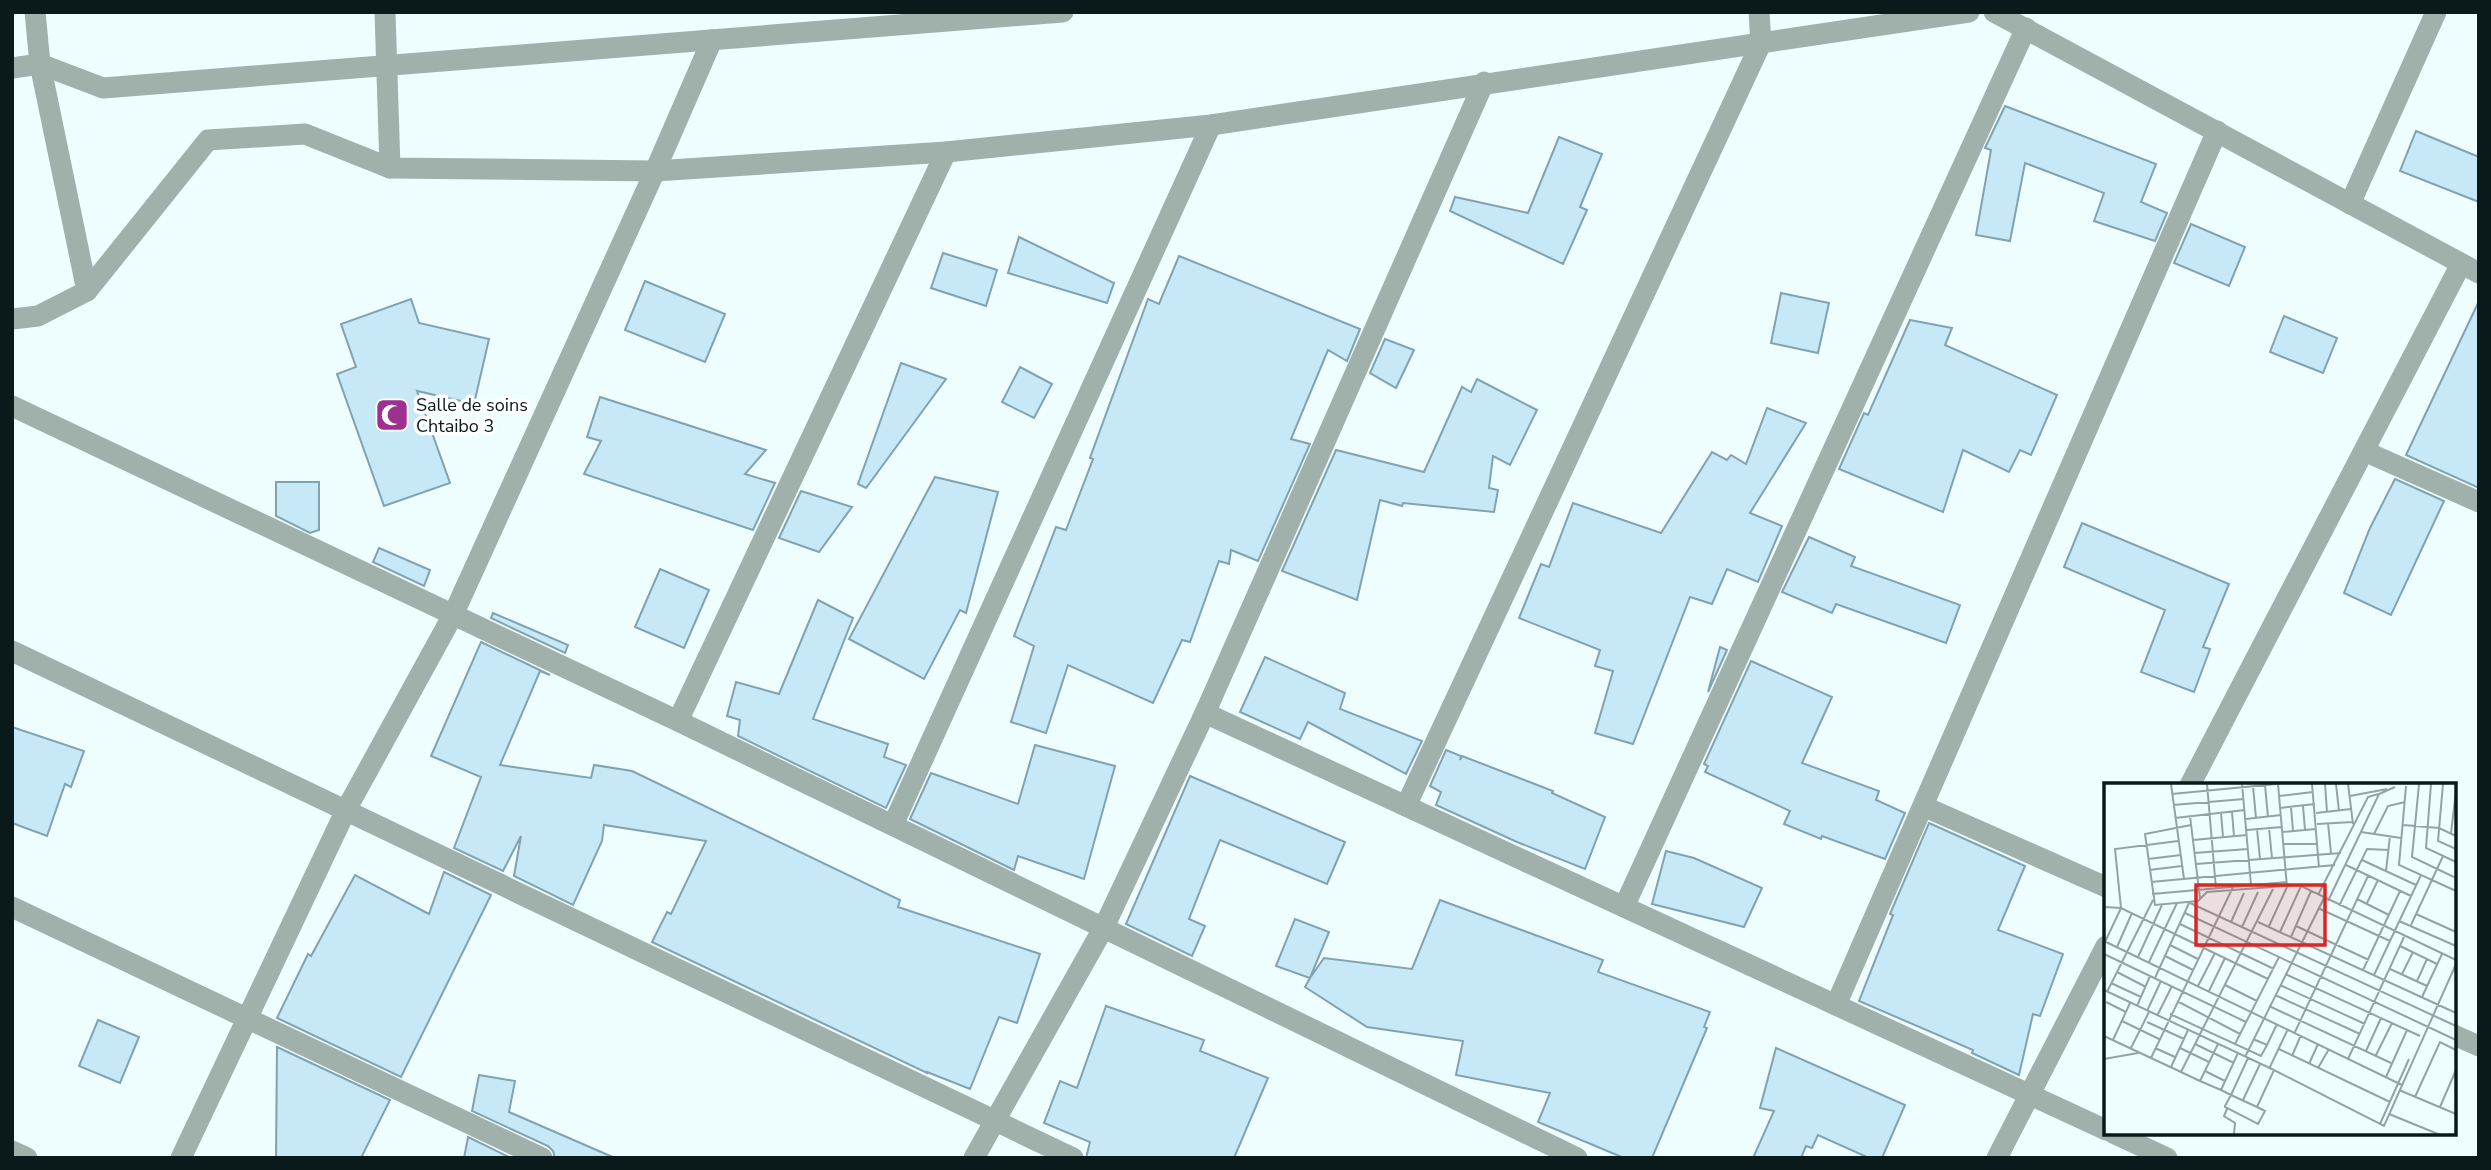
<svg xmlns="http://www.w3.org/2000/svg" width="2491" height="1170" font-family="'Nunito Sans',sans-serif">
	<rect width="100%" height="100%" fill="#eefeff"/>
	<g fill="#c6e8f7" stroke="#81a2b0" stroke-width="2">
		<path d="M2005,106L2156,164L2141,202L2167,213L2155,241L2094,221L2104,193L2025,163L2010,241L1976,235L1991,150L1985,148Z"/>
		<path d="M2416,131L2479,157V202L2400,171Z"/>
		<path d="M1559,137L1602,154L1580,207L1587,210L1563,264L1450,211L1455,197L1528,213Z"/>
		<path d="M2191,224L2245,247L2229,286L2174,263Z"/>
		<path d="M1019,237L1114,283L1107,303L1008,273Z"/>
		<path d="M943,253L997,270L986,306L931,288Z"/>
		<path d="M1179,256L1360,329L1347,361L1328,350L1291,439L1310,444L1258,561L1231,550L1229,564L1219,561L1190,642L1182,640L1153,703L1068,665L1046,733L1011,722L1034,646L1014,636L1056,527L1066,530L1093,459L1090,458L1148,299L1159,304Z"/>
		<path d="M645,281L725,314L705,362L625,330Z"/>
		<path d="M1781,293L1829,303L1818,353L1771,343Z"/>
		<path d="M411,299L419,323L489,339L474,404L417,391L450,483L384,506L337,374L356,367L341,324Z"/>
		<path d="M2479,301V488L2406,455Z"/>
		<path d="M2284,316L2337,338L2323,373L2270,352Z"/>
		<path d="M1910,320L1952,328L1945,345L2057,395L2031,455L2020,450L2009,472L1963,450L1943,512L1839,469L1864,413L1868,415Z"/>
		<path d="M1385,339L1414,350L1396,388L1370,373Z"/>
		<path d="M901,363L946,379L866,488L858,484Z"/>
		<path d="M1020,367L1052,384L1034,418L1002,402Z"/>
		<path d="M1477,379L1537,410L1510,465L1493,456L1489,488L1498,490L1494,512L1403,503L1402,506L1380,500L1357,600L1282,571L1336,450L1424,472L1462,387L1471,392Z"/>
		<path d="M600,397L766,450L745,474L775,483L753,530L584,474L601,441L587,437Z"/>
		<path d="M1767,408L1806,423L1750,513L1782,526L1758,582L1727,569L1712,604L1690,597L1633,744L1595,733L1613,671L1595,666L1600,650L1519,618L1541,564L1549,567L1573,503L1661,533L1712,452L1727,460L1731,455L1746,464Z"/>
		<path d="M935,477L998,492L966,613L960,610L924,679L849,639Z"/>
		<path d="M2395,479L2444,501L2391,615L2344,593L2370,528Z"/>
		<path d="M276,482H319V530L310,533L276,516Z"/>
		<path d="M801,491L852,507L819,552L779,538Z"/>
		<path d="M2082,523L2229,584L2203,647L2210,649L2194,692L2141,672L2165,610L2064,567Z"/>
		<path d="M1809,537L1855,557L1851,566L1960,605L1946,643L1836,604L1832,613L1782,592Z"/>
		<path d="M379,548L430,570L424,586L373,562Z"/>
		<path d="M660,569L709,590L684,648L635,627Z"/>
		<path d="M818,600L853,618L813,719L888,744L884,757L906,765L886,808L738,736L740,720L727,716L736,682L779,694Z"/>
		<path d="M493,613L568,645L565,653L491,618Z"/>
		<path d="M481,642L550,675L540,671L500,765L591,778L594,765L632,771L900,900L898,907L1040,954L1017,1023L999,1017L970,1089L927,1072V1073L652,942L667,912L671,914L706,841L604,825L602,841L573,905L514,876L521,836L503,871L454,848L481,777L431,756Z"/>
		<path d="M1720,647L1727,650L1708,692Z"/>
		<path d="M1265,657L1345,693L1340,709L1422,741L1406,774L1308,722L1300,739L1240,712Z"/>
		<path d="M1751,661L1832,697L1802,763L1879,791L1876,800L1905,813L1885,859L1822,836L1821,839L1784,824L1790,811L1705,772L1708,766L1704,764Z"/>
		<path d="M12,727L84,751L71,787L65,784L47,836L12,823Z"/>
		<path d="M1035,745L1115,766L1084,879L1018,856L1014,870L910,819L931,773L1018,804Z"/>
		<path d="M1446,750L1461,756L1460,760L1462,756L1553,791L1552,793L1605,817L1585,869L1517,842L1436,805L1441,792L1430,786Z"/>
		<path d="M1190,776L1345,842L1327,884L1220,840L1189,919L1205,926L1192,956L1126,924Z"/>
		<path d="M1929,823L2025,866L1998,930L2063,954L2040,1016L2033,1014L2019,1075L1972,1053L1973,1050L1859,1001L1893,915L1890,914Z"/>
		<path d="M1666,851L1694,858L1762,888L1744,927L1652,904Z"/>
		<path d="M444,872L491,895L401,1077L277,1018L308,954L311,956L355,875L429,914Z"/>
		<path d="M1440,900L1603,960L1598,972L1710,1012L1704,1027L1707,1028L1652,1158H1624L1538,1122L1550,1093L1456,1075L1463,1041L1367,1027L1305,987L1310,978L1276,966L1295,919L1329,932L1310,978L1324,958L1412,969Z"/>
		<path d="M1106,1006L1204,1040L1200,1051L1268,1078L1234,1158H1086L1090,1142L1044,1123L1060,1081L1077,1088Z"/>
		<path d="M98,1020L139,1037L120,1083L79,1066Z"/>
		<path d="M277,1047L390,1100L361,1158H276Z"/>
		<path d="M1776,1048L1905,1105L1882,1158H1869L1818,1135L1812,1148L1806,1146L1801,1158H1753L1774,1111L1760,1108Z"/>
		<path d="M479,1075L515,1081L509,1112L615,1158H555L553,1151L548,1146L472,1111Z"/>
		<path d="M468,1137L511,1158H464Z"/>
	</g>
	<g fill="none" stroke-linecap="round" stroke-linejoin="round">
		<g stroke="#a0b1ab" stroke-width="21">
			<path d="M35,12L40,64L87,291"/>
			<path d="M385,12L390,168"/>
			<path d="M1994,12L2479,273"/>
			<path d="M12,68L40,64L103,88L1063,12"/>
			<path d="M2350,204L2436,12"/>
			<path d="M12,319L38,316L87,291L208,140L305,134L390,168L655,171L946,152L1211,125L1969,12"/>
			<path d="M12,406L678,721L1577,1158"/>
			<path d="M2364,451L2479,502"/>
			<path d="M12,651L1073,1158"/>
			<path d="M1205,713L2106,1130"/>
			<path d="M678,721L946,152"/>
			<path d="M2190,785L2461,264"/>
			<path d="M1406,806L1761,43L1759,12"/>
			<path d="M1923,806L2106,887"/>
			<path d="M893,825L1211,125"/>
			<path d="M12,907L542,1158"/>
			<path d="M1624,907L2026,28"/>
			<path d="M1836,1005L2217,131"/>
			<path d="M2454,1035L2479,1046"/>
			<path d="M2113,1133L2167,1158"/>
			<path d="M12,1151L27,1158"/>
			<path d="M181,1158L346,810L454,613L655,171L712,40"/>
			<path d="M974,1158L1104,927L1205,713L1484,82"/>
			<path d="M1997,1158L2106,946"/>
		</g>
	</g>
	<defs>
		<symbol id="mosque-square" viewBox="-11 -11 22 22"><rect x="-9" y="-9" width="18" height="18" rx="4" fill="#9e3190" stroke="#fff"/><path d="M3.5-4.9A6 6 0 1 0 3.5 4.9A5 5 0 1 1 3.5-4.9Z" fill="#fff"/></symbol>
	</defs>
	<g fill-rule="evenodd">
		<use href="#mosque-square" x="373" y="396" width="38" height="38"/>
	</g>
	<g text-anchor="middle" stroke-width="7" stroke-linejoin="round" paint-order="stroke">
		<g font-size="18" fill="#0a191a" stroke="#fff" text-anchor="start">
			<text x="416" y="411">Salle de soins<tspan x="416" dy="21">Chtaibo 3</tspan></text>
		</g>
	</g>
	<g transform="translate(2104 783)">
		<rect width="352" height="352" fill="#eefeff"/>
		<path fill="none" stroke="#93a2a3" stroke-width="2" d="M67,1L80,96M103,1L112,106M138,1L147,102M208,1L215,85M221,1L223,29M232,1L235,28M244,1L249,41M315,1L308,74L352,95M327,1L322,65L352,79M339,1L334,58L352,66M161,2L164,34M149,3L152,35M302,3L295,82L352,108M68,11L172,1M175,13L209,9M246,13L283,6M69,22L140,16M199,23L201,47M187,24L189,48M176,25L211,21M128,29L130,53M117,30L119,54M212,30L247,26M86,33L96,115M71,35L141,27M142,36L177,32M224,40L227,70M213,41L249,39M87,42L41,51L51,122L94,118L103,109L195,102L352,177M299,42L335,45L352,53M165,45L168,75M153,46L156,76M143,47L178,44M178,49L212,46M257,49L297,55M347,50L352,8M270,51L284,23L301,19M89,57L143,52M179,61H213M90,70L144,66M44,76L77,72M258,77L312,102M92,81L237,70M242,82L307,113M45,87L78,83M282,88L286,53M47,99L231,82M48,111L183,99M214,112L264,14L274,11M253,116L285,132M224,118L275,11L291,4M86,120L352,243M263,120L274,97M235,123L263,66L285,67M0,124L17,125L164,196M214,125L286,158M81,130L352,257M312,131L352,149M295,138L352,163M127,139L140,110M154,139L352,230M76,141L170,186M307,142L339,73M165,143L183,104L174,1M192,143L265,177M138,144L154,109M176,149L197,103M187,154L207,108M0,158L298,302M1,159L17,125L11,66L74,58M66,162L94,176M296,163L333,181M13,164L28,130M0,171L142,239M61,173L89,187M34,174L58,122M45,179L73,120M286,186L323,203M259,187L296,108M13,189L42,204M181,191L316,253M298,191L309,169M270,192L317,92M51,195L85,120M313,198L323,176M7,200L37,214M121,202L153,218M176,202L261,241M94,203L111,170M0,207L170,287M105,208L121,175M3,209L49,117M171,212L256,251M318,214L338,171M73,218L136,251M2,219L22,229M33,223L46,193M165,223L287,280M43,228L57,198M66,231L157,273L163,262M53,233L68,203M18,238L55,256M43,239L80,256M191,249L264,93M0,253L47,275L77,289L96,298L117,307L127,312L153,324L161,328L154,341L121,324V323L127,312L144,275M149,256L163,262L173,241M9,257L26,220M91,261L130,280M131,261L175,174M27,265L45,229M51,265L71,274M76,265L105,279M175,266L286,319M262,268L277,235M272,272L288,240M188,273L197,252M141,274L220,115M47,275L129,104M0,276L34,270M244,276L300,154M205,281L214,261M67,284L84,247M214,285L225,266M165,286L184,246M101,288L121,298M77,289L169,106M282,294L303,247M96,298L114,261M117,307L134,270M295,307L352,331M311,314L336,259L352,267M139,317L156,281M153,324L170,287L280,343L352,181M336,324L352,287M123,326L120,333L131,340L130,351M285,331L334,351M276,341L305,276"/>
		<path fill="#d62828" fill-opacity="0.15" stroke="#d62828" stroke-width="3.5" d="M92,102H221V162H92Z"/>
		<rect width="352" height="352" fill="none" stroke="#0a191a" stroke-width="3.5"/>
	</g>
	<rect width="2491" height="1170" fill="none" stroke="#0a191a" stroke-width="28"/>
</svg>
